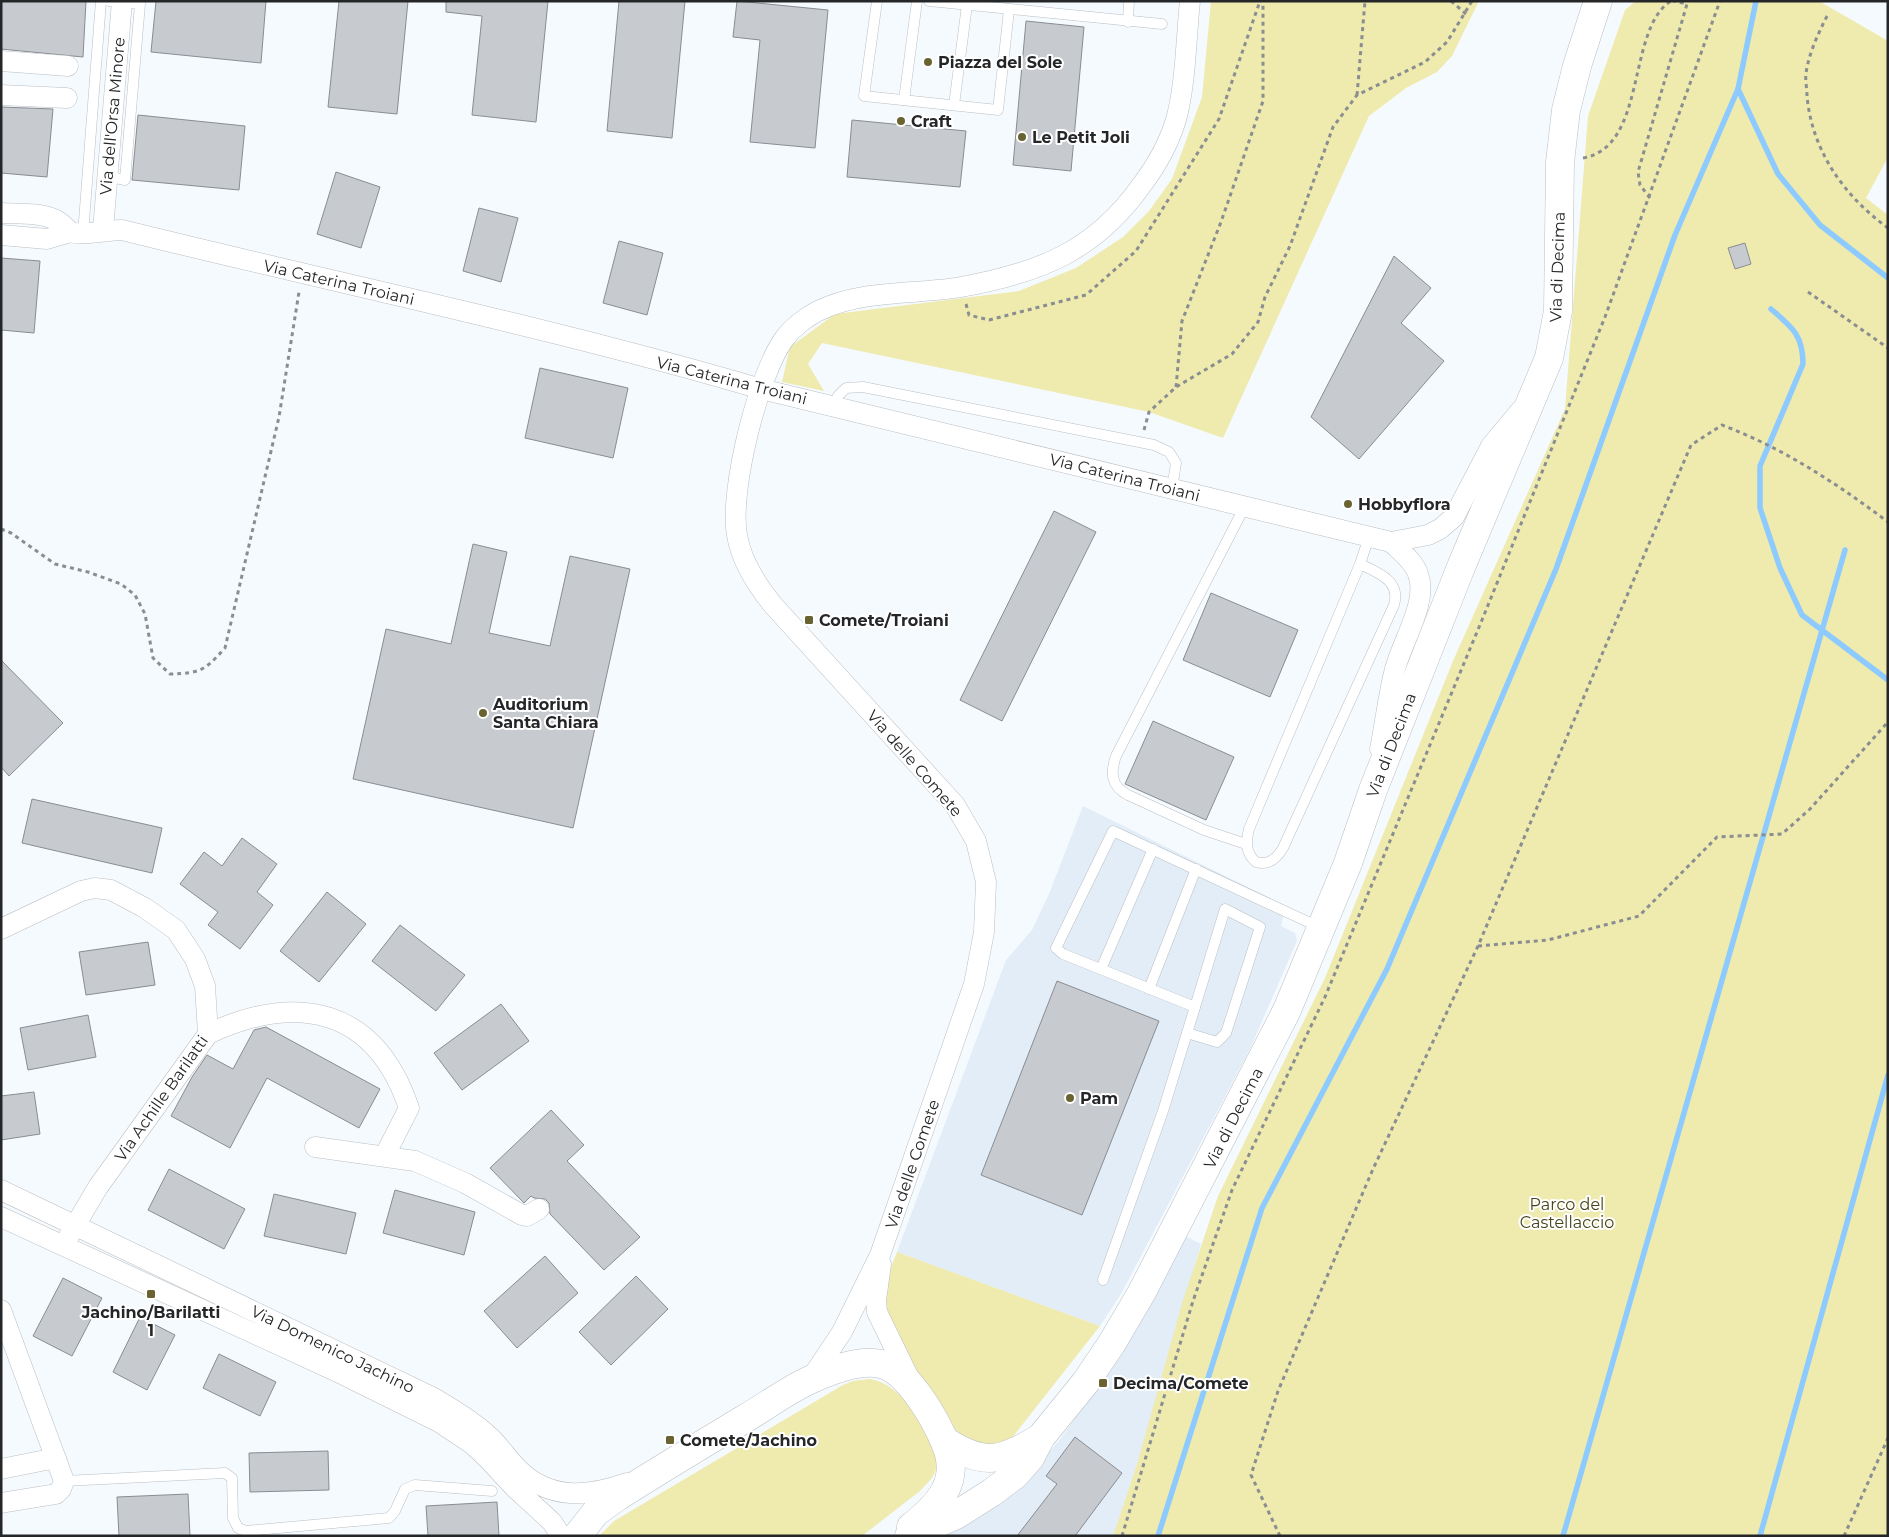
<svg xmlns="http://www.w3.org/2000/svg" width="1889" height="1537" font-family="Montserrat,sans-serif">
	<rect width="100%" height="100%" fill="#f5faff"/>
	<g fill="#e2edf7">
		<path d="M1083,806L1286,906L1281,926L1295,933L1297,941L1249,1051L1121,1294L1100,1326L897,1252L1006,960L1032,930L1049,894Z"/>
		<path d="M1185,1236L1201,1244L1137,1464L1113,1536H941L1018,1490L1061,1438L1113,1363Z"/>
	</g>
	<g fill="#efeaae">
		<path d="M1211,1H1479L1452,56L1437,72L1406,88L1369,116L1223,438L1149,412L822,343L808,364L824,391L782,382L790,347L835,314L1019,291L1076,268L1123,237L1149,211L1172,179L1202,97Z"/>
		<path d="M1636,1H1819L1888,41V157L1866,198L1888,215V1536H1113L1137,1464L1183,1300L1218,1196L1325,978L1453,661L1565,409L1588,116L1625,10Z"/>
		<path d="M897,1252L1100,1326L1008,1443L970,1445C942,1419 878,1324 885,1285C887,1274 893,1263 897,1252Z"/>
		<path d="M870,1379C904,1384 930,1433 939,1464L932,1478L920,1491L862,1536H599L614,1521L843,1385L853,1381Z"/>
	</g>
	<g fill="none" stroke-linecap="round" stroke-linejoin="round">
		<g stroke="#8ccaff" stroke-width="5.5">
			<path d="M1738,89L1778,174L1820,225L1888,278"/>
			<path d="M1771,309C1792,327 1803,335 1803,364L1760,466V508L1780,568L1802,615L1888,680"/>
			<path d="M1158,1536L1262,1208L1387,969L1556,569L1675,235L1738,89L1756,1"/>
			<path d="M1563,1536L1845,550"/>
			<path d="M1760,1536L1888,1075"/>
		</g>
	</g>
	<g fill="#c7cbd0" stroke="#898d92">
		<path d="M1,1H86L83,57L1,49Z"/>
		<path d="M156,1H266L261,63L151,52Z"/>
		<path d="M339,1H408L397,114L328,107Z"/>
		<path d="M446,1H548L536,122L472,115L482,16L446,12Z"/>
		<path d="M619,1H685L672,138L607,131Z"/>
		<path d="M737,1L828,10L815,148L750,142L760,40L733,37Z"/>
		<path d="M1026,21L1084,27L1071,171L1013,165Z"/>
		<path d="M1,107L53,109L47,177L1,173Z"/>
		<path d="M138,115L245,126L239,190L132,180Z"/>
		<path d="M852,120L966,131L960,187L847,177Z"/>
		<path d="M336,172L380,187L361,248L317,234Z"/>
		<path d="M479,208L518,218L501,282L463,271Z"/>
		<path d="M619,241L663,253L647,315L603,303Z"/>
		<path d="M1745,243L1751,264L1735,269L1728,248Z"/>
		<path d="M1394,256L1431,288L1401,323L1444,361L1359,459L1311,417Z"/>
		<path d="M1,258L40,261L34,333L1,330Z"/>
		<path d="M540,368L628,388L613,458L525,438Z"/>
		<path d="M1054,511L1096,532L1002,721L960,700Z"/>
		<path d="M473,544L507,552L489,633L550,646L570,556L630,569L573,828L353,779L386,629L451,644Z"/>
		<path d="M1211,593L1298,630L1270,697L1183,660Z"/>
		<path d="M1,660L63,723L9,776L1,767Z"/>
		<path d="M1153,721L1234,757L1206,820L1125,784Z"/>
		<path d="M32,799L162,828L152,873L22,843Z"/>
		<path d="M242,838L277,864L257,892L273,905L240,949L208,925L218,912L180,884L204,852L222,866Z"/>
		<path d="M327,892L366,924L319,982L280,951Z"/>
		<path d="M400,925L465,975L436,1011L372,961Z"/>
		<path d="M148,942L155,985L86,995L79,952Z"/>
		<path d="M1057,981L1159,1021L1082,1215L981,1175Z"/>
		<path d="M501,1004L529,1041L462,1090L434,1053Z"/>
		<path d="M88,1015L96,1057L28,1070L20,1028Z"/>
		<path d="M266,1027L380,1089L359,1128L267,1078L230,1148L171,1116L192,1077L207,1055L233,1069L254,1030Z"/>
		<path d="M34,1092L40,1134L1,1140V1096Z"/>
		<path d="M551,1110L584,1145L567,1161L640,1237L604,1270L550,1214L549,1203L545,1199L534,1198L531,1196L524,1203L490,1168Z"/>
		<path d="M169,1169L245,1209L224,1249L148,1210Z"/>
		<path d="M395,1190L475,1212L464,1255L383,1233Z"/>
		<path d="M274,1194L356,1213L346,1254L264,1236Z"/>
		<path d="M545,1256L578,1293L517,1348L484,1311Z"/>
		<path d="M636,1276L668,1309L611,1365L579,1332Z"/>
		<path d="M63,1278L102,1298L72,1356L33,1336Z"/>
		<path d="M140,1317L175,1335L147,1390L113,1372Z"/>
		<path d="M219,1354L276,1382L260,1416L203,1388Z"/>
		<path d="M1075,1437L1122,1473L1075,1536H1017L1057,1484L1046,1476Z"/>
		<path d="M328,1451L329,1490L250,1492L249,1453Z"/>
		<path d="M188,1494L190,1536H119L117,1497Z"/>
		<path d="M497,1502L499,1536H428L426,1506Z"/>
	</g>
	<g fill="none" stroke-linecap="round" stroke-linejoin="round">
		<defs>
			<g id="lane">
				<path d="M877,1L864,96L998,110L1009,10"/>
				<path d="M929,1L1162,24"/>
				<path d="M1128,22L1129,1"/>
				<path d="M904,100L917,1"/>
				<path d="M954,105L967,5"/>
				<path d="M106,176L125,180L140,4L109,1"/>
				<path d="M83,234L101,1"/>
				<path d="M835,406L838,396L846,388L863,387L1154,445L1169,452L1176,463L1172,489"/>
				<path d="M1245,506L1116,756C1110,773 1111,786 1128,795L1204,830L1246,844"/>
				<path d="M1360,564C1379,573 1401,581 1394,605L1283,848C1277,858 1269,866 1256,862C1245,853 1246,841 1249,829L1360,564L1369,537"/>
				<path d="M1101,969L1153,849"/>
				<path d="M1149,989L1196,869"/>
				<path d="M1187,1033L1217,1042L1226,1033L1260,927L1225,909L1195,1007"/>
				<path d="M1103,1280L1163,1111L1195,1007L1063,954L1056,948L1113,831L1321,928"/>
				<path d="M64,1481L225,1473L232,1478L233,1518L238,1528L246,1531L389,1518L395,1511L405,1489L415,1485L492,1491"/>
			</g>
			<g id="street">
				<path d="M1,61L68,66"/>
				<path d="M1,95L67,98"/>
				<path d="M1,213C19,214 40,212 56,220C62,223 66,229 71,232C80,236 111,230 122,230C335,283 551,327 761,389L1391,542L1428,535L1440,529L1454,517L1491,446L1521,410"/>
				<path d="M103,230L122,1"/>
				<path d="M1,235L47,239L71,232"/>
				<path d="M1380,749C1385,724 1388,698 1394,673C1400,644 1429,603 1418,574C1414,561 1400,551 1391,542"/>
				<path d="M1,929L81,891L95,888L111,890L145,908L176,930L195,959L205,986L208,1034L98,1187L69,1236"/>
				<path d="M208,1034C298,992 375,1008 409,1108L385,1155"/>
				<path d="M315,1147L415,1161L465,1183L522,1215L527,1216L539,1209"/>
				<path d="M1,1190L434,1398C454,1410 474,1422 491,1438C501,1448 509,1460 519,1470C550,1500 588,1497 627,1483"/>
				<path d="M1,1217L344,1375L439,1422L472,1444L487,1458L515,1488L552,1522L561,1536"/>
				<path d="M881,1264L876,1300L877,1312L910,1380"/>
				<path d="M1,1310L64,1481L61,1489L56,1494L1,1503"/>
				<path d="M810,1380L842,1332L880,1255L974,984L984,932L986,882L976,841L955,805L773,605C756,584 741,561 737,535C729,491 758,375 784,339C792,328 806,317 818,311C862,289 914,295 961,287C1038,273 1094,252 1141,186C1157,165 1170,142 1177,116C1186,79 1186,39 1190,1"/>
				<path d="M1,1469L56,1458"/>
			</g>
			<g id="secondary">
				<path d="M945,1441C984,1466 1001,1462 1040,1438"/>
				<path d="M577,1536L596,1512L617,1497C659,1470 703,1444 746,1418C768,1405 789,1389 812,1379C832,1370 859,1359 881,1364C908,1370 936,1420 946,1445C961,1481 939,1505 911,1527"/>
				<path d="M909,1536L956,1515L991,1493L1015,1475L1030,1458L1041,1437L1085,1383L1112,1343L1142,1292L1287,1010L1348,863L1373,790L1461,567L1549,358L1558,311L1560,162L1566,110L1577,66L1598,1"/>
			</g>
		</defs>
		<use href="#lane" stroke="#babfc3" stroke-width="11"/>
		<use href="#street" stroke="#babfc3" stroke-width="21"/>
		<use href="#secondary" stroke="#babfc3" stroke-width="29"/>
		<g stroke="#8b8e91" stroke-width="3" stroke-dasharray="4 4" stroke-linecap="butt">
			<path d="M1451,1L1466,14"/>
			<path d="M1827,16C1818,34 1809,53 1806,73C1805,80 1807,89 1807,96C1812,151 1844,196 1888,228"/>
			<path d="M1357,95L1365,1"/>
			<path d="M1583,158C1648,147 1626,29 1671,1"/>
			<path d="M1650,198L1640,185L1638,172L1687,4L1674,1"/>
			<path d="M1808,292L1888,348"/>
			<path d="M966,304L969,315L989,320L1086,295L1136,251L1219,119L1260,1"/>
			<path d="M1176,387L1182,321L1221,222L1263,101V1"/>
			<path d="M1144,430L1149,412L1176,387L1232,354L1258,322L1265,297L1290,246L1333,127L1357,95L1425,62L1447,42L1472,1"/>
			<path d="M1,529L11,533L55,564L88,572L121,584L135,595L145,614L153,658L170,674C201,673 204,671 225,648L279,417L299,292"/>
			<path d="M1478,946L1548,940L1639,916L1717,837L1782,834L1810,809L1888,722"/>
			<path d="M1122,1536L1193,1301L1232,1190L1325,997L1482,620L1605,317L1720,1"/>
			<path d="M1280,1536L1251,1475L1278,1391L1373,1169L1478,946L1691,445L1722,425C1783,448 1836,483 1888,522"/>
			<path d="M1844,1536L1888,1438"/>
		</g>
		<use href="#lane" stroke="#fff" stroke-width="10"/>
		<use href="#street" stroke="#fff" stroke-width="20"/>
		<use href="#secondary" stroke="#fff" stroke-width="28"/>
	</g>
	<g fill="#686330" stroke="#fff" stroke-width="2">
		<circle cx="928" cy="62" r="5"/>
		<circle cx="901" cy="121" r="5"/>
		<circle cx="1022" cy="137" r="5"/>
		<circle cx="1348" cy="504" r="5"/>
		<rect x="804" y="615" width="10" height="10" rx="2.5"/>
		<circle cx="483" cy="713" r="5"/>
		<circle cx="1070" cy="1098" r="5"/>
		<rect x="146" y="1289" width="10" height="10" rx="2.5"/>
		<rect x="1098" y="1378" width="10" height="10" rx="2.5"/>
		<rect x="665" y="1435" width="10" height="10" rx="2.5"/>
	</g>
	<g text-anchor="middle" stroke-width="4" stroke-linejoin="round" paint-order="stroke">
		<g font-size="16" font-weight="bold" fill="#252628" stroke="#fff" text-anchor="start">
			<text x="938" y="68">Piazza del Sole</text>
			<text x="911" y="127">Craft</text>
			<text x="1032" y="143">Le Petit Joli</text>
			<text x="1358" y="510">Hobbyflora</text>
			<text x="819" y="626">Comete/Troiani</text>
			<text x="493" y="710">Auditorium<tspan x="493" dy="18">Santa Chiara</tspan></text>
			<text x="1080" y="1104">Pam</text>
			<text x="151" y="1318" text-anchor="middle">Jachino/Barilatti<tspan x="151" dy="18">1</tspan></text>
			<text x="1113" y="1389">Decima/Comete</text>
			<text x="680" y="1446">Comete/Jachino</text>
		</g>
		<g font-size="16" fill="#252628" stroke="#fff">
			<text transform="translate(112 116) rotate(-85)" y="6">Via dell'Orsa Minore</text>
			<text transform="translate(1557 267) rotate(-88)" y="6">Via di Decima</text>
			<text transform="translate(339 282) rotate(13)" y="6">Via Caterina Troiani</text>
			<text transform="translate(732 380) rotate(14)" y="6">Via Caterina Troiani</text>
			<text transform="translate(1125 477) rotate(14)" y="6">Via Caterina Troiani</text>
			<text transform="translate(1391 745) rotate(-69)" y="6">Via di Decima</text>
			<text transform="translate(915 763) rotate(49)" y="6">Via delle Comete</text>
			<text transform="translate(161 1098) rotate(-55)" y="6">Via Achille Barilatti</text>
			<text transform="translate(1233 1118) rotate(-63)" y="6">Via di Decima</text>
			<text transform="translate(912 1164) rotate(-71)" y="6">Via delle Comete</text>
			<text transform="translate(333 1349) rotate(26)" y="6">Via Domenico Jachino</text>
		</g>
		<g font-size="16" fill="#48441a" stroke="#fff">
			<text x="1567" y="1210">Parco del<tspan x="1567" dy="18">Castellaccio</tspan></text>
		</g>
	</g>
	<rect width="1889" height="1537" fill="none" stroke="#252628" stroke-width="5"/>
</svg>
